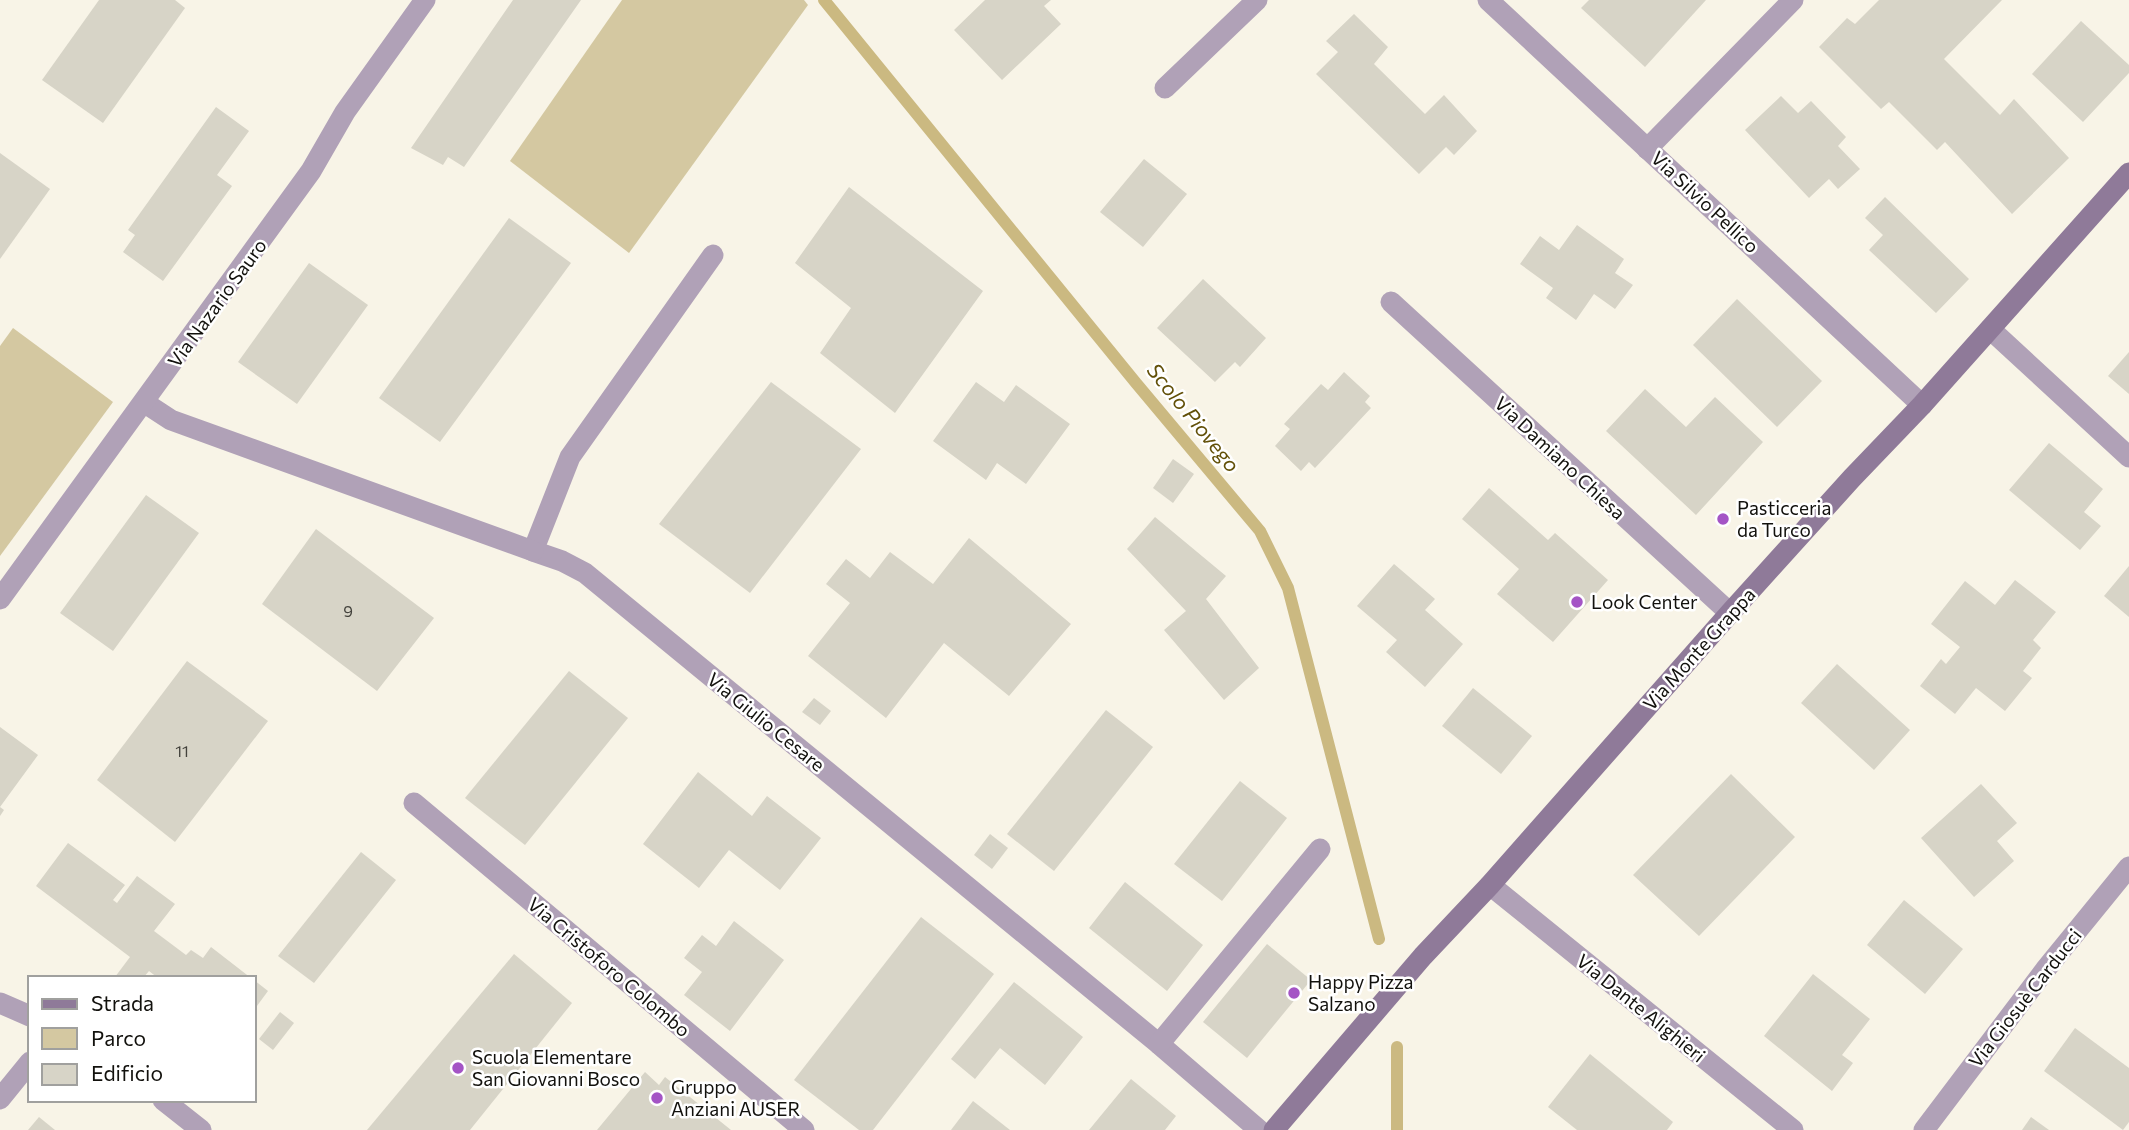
<svg xmlns="http://www.w3.org/2000/svg" width="2129" height="1130" font-family="Commissioner,sans-serif">
	<rect width="100%" height="100%" fill="#f8f4e7"/>
	<g fill="#d4c8a1">
		<path d="M622,0H804L808,5L629,253L510,161Z"/>
		<path d="M13,328L113,402L0,556V346Z"/>
	</g>
	<g fill="none" stroke-linecap="round" stroke-linejoin="round">
		<g stroke="#cbb981" stroke-width="12">
			<path d="M824,0L1136,383L1260,531L1288,588L1379,939"/>
			<path d="M1397,1047V1130"/>
		</g>
	</g>
	<g fill="#d7d4c7">
		<path d="M99,0H175L185,8L103,123L42,80Z"/>
		<path d="M513,0H581L464,167L448,157L443,165L411,148Z"/>
		<path d="M985,0H1051L1044,6L1061,24L1002,80L954,30Z"/>
		<path d="M1589,0H1706L1645,67L1581,8Z"/>
		<path d="M1879,0H2002L1944,59L2000,115L2014,99L2069,158L2012,214L1945,142L1937,150L1889,102L1881,109L1819,47L1847,18L1855,24Z"/>
		<path d="M1354,14L1388,47L1374,64L1425,114L1444,95L1477,131L1454,155L1446,147L1419,174L1316,74L1338,52L1326,41Z"/>
		<path d="M2081,21L2129,65V73L2083,122L2032,74Z"/>
		<path d="M1781,96L1798,113L1811,101L1846,137L1838,146L1860,169L1838,189L1829,179L1809,198L1745,130Z"/>
		<path d="M216,107L249,131L217,175L232,186L163,281L123,252L135,235L128,230Z"/>
		<path d="M0,153L50,189L0,259Z"/>
		<path d="M1144,159L1187,194L1143,247L1100,212Z"/>
		<path d="M849,187L983,291L895,413L820,353L851,308L795,263Z"/>
		<path d="M1885,197L1969,279L1936,313L1869,250L1883,235L1865,218Z"/>
		<path d="M509,218L571,263L440,442L379,398Z"/>
		<path d="M1577,225L1624,259L1615,273L1633,285L1615,309L1594,294L1576,320L1546,298L1553,288L1520,264L1540,236L1559,250Z"/>
		<path d="M309,263L368,305L297,404L238,362Z"/>
		<path d="M1203,279L1266,338L1240,367L1235,362L1215,382L1157,328Z"/>
		<path d="M1737,299L1822,381L1777,427L1693,345Z"/>
		<path d="M2129,352V394L2108,376Z"/>
		<path d="M1344,372L1370,396L1365,402L1371,408L1315,468L1309,462L1301,471L1275,446L1290,429L1284,424L1321,384L1328,390Z"/>
		<path d="M771,382L861,449L750,593L659,524Z"/>
		<path d="M976,382L1004,402L1016,385L1070,424L1026,484L997,463L986,480L933,441Z"/>
		<path d="M1645,389L1686,427L1715,397L1763,442L1696,515L1606,431Z"/>
		<path d="M2049,443L2103,489L2084,512L2101,526L2080,550L2009,490Z"/>
		<path d="M1173,459L1194,474L1173,503L1153,488Z"/>
		<path d="M1489,488L1548,540L1555,533L1608,580L1553,642L1497,594L1519,569L1462,519Z"/>
		<path d="M146,495L199,533L113,651L60,613Z"/>
		<path d="M1155,517L1226,576L1206,599L1259,668L1224,700L1164,630L1186,611L1127,549Z"/>
		<path d="M316,529L434,618L377,691L262,604Z"/>
		<path d="M969,538L1071,624L1009,696L944,643L886,718L808,656L850,603L826,584L846,559L870,578L890,552L933,584Z"/>
		<path d="M1394,564L1435,599L1425,610L1463,644L1425,687L1386,652L1397,640L1357,606Z"/>
		<path d="M2129,566V617L2104,596Z"/>
		<path d="M2015,580L2056,612L2033,640L2041,648L2023,671L2032,678L2005,711L1976,688L1955,714L1920,686L1941,659L1946,664L1960,647L1931,624L1965,581L1995,605Z"/>
		<path d="M187,661L268,721L175,842L97,780Z"/>
		<path d="M1837,664L1910,730L1874,770L1801,703Z"/>
		<path d="M569,671L628,718L525,845L465,798Z"/>
		<path d="M1473,688L1532,736L1501,774L1442,726Z"/>
		<path d="M814,698L831,711L820,725L802,712Z"/>
		<path d="M1106,710L1153,747L1054,871L1007,834Z"/>
		<path d="M0,727L38,755L0,807L4,810L0,816Z"/>
		<path d="M698,772L752,816L767,796L821,838L780,890L729,850L699,888L643,844Z"/>
		<path d="M1731,774L1795,837L1699,936L1633,875Z"/>
		<path d="M1240,781L1287,818L1222,901L1174,864Z"/>
		<path d="M1981,784L2017,823L1997,841L2014,861L1974,897L1921,838Z"/>
		<path d="M990,834L1008,848L992,869L974,855Z"/>
		<path d="M68,843L125,885L113,900L117,903L137,876L175,904L154,931L186,955L191,950L203,958L211,947L251,978H158L149,971L143,978H116L115,977L130,957L36,886Z"/>
		<path d="M361,852L396,880L314,983L278,956Z"/>
		<path d="M1125,882L1203,945L1167,991L1089,928Z"/>
		<path d="M1904,900L1963,949L1925,994L1867,945Z"/>
		<path d="M921,917L994,974L873,1130H859L794,1080Z"/>
		<path d="M734,921L784,960L730,1031L684,995L702,972L684,958L702,935L716,946Z"/>
		<path d="M1267,944L1311,980L1247,1058L1203,1022Z"/>
		<path d="M514,954L572,1003L470,1130H367Z"/>
		<path d="M1813,974L1870,1019L1842,1055L1853,1063L1832,1091L1764,1036Z"/>
		<path d="M254,980L268,991L254,1010Z"/>
		<path d="M1014,982L1083,1037L1045,1085L1000,1048L975,1079L951,1059Z"/>
		<path d="M280,1012L294,1023L273,1050L259,1039Z"/>
		<path d="M2075,1028L2129,1068V1122L2123,1130L2044,1071Z"/>
		<path d="M1590,1054L1673,1122L1667,1130H1577L1548,1107Z"/>
		<path d="M645,1072L659,1085L665,1077L731,1130H597Z"/>
		<path d="M1131,1079L1176,1116L1165,1130H1089Z"/>
		<path d="M973,1101L1010,1130H951Z"/>
		<path d="M39,1117L55,1130H28Z"/>
		<path d="M2031,1117L2049,1130H2022Z"/>
	</g>
	<g fill="none" stroke-linecap="round" stroke-linejoin="round">
		<g stroke="#b0a1b7" stroke-width="21">
			<path d="M1488,0L1922,405"/>
			<path d="M1165,88L1257,0"/>
			<path d="M1647,149L1793,0"/>
			<path d="M713,255L570,457L533,551L562,561L585,573L1159,1044L1259,1130"/>
			<path d="M1391,302L1730,613"/>
			<path d="M1990,329L2129,457"/>
			<path d="M145,403L171,420L533,551"/>
			<path d="M0,599L311,171L345,112L425,0"/>
			<path d="M414,803L804,1130"/>
			<path d="M1490,885L1793,1130"/>
			<path d="M0,1003L30,1016"/>
			<path d="M1159,1044L1320,849"/>
			<path d="M0,1099L30,1062"/>
			<path d="M163,1100L201,1130"/>
			<path d="M1924,1130L2045,970L2129,867"/>
		</g>
		<path stroke="#8f7a99" stroke-width="21" d="M1274,1130L1423,956L1490,885L1730,613L1852,478L1922,405L2129,173"/>
	</g>
	<g fill="#a454c5" stroke="#fff" stroke-width="2.5">
		<circle cx="1723" cy="519" r="7"/>
		<circle cx="1577" cy="602" r="7"/>
		<circle cx="1294" cy="993" r="7"/>
		<circle cx="458" cy="1068" r="7"/>
		<circle cx="657" cy="1098" r="7"/>
	</g>
	<g text-anchor="middle" stroke-width="5" stroke-linejoin="round" paint-order="stroke">
		<g font-size="16" fill="#43423c">
			<text x="348" y="617">9</text>
			<text x="182" y="757">11</text>
		</g>
		<g font-size="19" fill="#12110d" stroke="#fff">
			<text transform="translate(1705 202) rotate(43)" y="7">Via Silvio Pellico</text>
			<text transform="translate(217 303) rotate(-54)" y="7">Via Nazario Sauro</text>
			<text transform="translate(1560 458) rotate(43)" y="7">Via Damiano Chiesa</text>
			<text transform="translate(1699 649) rotate(-48)" y="7">Via Monte Grappa</text>
			<text transform="translate(766 722) rotate(39)" y="7">Via Giulio Cesare</text>
			<text transform="translate(609 967) rotate(40)" y="7">Via Cristoforo Colombo</text>
			<text transform="translate(2025 998) rotate(-52)" y="7">Via Giosuè Carducci</text>
			<text transform="translate(1641 1008) rotate(39)" y="7">Via Dante Alighieri</text>
		</g>
		<g font-size="19" fill="#12110d" stroke="#fff" text-anchor="start">
			<text x="1737" y="515">Pasticceria<tspan x="1737" dy="22">da Turco</tspan></text>
			<text x="1591" y="609">Look Center</text>
			<text x="1308" y="989">Happy Pizza<tspan x="1308" dy="22">Salzano</tspan></text>
			<text x="472" y="1064">Scuola Elementare<tspan x="472" dy="22">San Giovanni Bosco</tspan></text>
			<text x="671" y="1094">Gruppo<tspan x="671" dy="22">Anziani AUSER</tspan></text>
		</g>
		<g font-size="21" font-style="italic" fill="#625008" stroke="#fff">
			<text transform="translate(1193 418) rotate(51)" y="7">Scolo Piovego</text>
		</g>
	</g>
	<rect x="28" y="976" width="228" height="126" fill="#ffffff" stroke="#a0a09e" stroke-width="2"/>
	<rect x="42" y="999" width="35" height="10" fill="#8f7a99" stroke="#a0a09e" stroke-width="2"/>
	<text x="91" y="1011" font-size="21" fill="#12110d">Strada</text>
	<rect x="42" y="1028" width="35" height="21" fill="#d4c8a1" stroke="#a0a09e" stroke-width="2"/>
	<text x="91" y="1046" font-size="21" fill="#12110d">Parco</text>
	<rect x="42" y="1064" width="35" height="21" fill="#d7d4c7" stroke="#a0a09e" stroke-width="2"/>
	<text x="91" y="1081" font-size="21" fill="#12110d">Edificio</text>
</svg>
